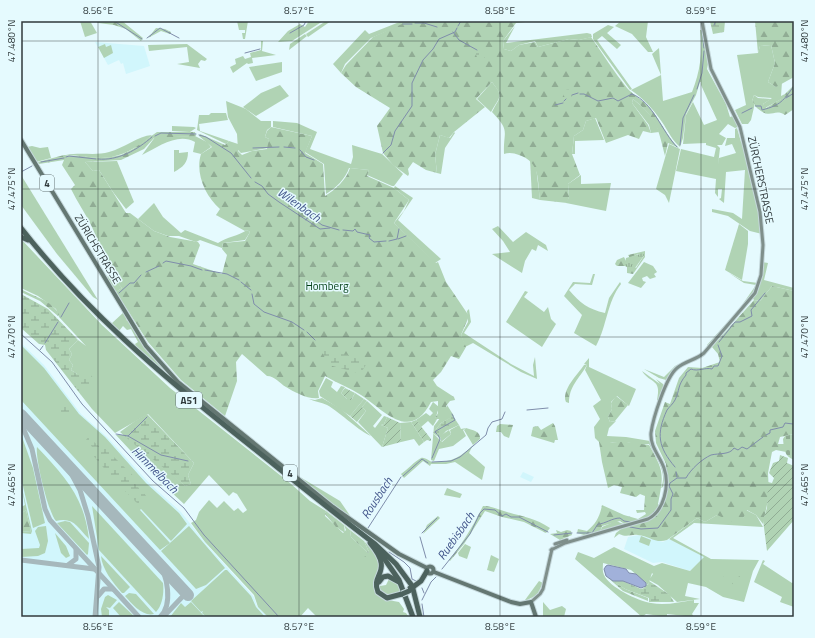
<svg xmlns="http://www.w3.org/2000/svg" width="815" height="638" font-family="'Titillium Web',sans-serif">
	<defs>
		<pattern id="forest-firs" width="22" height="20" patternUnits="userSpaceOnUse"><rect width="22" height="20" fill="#b0d3b4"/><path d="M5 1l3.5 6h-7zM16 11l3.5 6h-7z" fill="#90ac94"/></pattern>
		<pattern id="wetland-marsh" width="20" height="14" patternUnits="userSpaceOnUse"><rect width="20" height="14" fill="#b0d3b4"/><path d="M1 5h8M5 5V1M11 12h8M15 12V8" fill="none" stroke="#90ac94"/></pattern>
		<pattern id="cemetery-stones" width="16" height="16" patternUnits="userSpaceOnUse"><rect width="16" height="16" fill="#b0d3b4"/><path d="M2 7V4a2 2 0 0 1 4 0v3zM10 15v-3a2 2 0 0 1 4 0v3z" fill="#90ac94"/></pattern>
		<pattern id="park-tufts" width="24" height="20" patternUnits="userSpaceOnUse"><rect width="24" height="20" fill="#b0d3b4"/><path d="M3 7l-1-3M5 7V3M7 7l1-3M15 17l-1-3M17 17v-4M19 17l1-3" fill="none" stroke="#90ac94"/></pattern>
		<pattern id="garden-furrows" width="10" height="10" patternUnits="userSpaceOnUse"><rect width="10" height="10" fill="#b0d3b4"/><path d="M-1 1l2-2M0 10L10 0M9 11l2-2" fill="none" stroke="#90ac94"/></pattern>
	</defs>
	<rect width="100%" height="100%" fill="#e5fafe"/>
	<g fill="#d1f6fc">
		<path d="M95,42L144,46L150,66L126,74L123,63L121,64L119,60L108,65Z"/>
		<path d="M21,343L44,365L81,414L107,437L150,484L181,512L207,545L254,597L257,606L268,617H21Z"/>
		<path d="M523,472L534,477L531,482L520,477Z"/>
		<path d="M639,535L663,542L669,539L705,557L690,571L662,562L653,563L624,549L628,537Z"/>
	</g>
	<g fill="#b0d3b4">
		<path d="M80,21H90L97,33L85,37Z"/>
		<path d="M237,21H248L245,39H243L242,33H245V30H239Z"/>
		<path d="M309,21H323L292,41L278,42L288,31L300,24L305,27Z"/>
		<path d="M326,21H331L308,37L306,34Z"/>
		<path d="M402,21V25L371,38L345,64L341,73L333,64L365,30L369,34Z"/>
		<path d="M621,21H648L646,37L653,52H648L632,34L615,26Z"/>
		<path d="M608,25L614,27L607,33L621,45L617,49L602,36L597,40L632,89L630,90L593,39V34Z"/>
		<path d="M515,26L506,43L587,33L591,34L592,37L579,40L569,39L538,47L535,41L519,45L511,51L504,49L503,41Z"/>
		<path d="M700,30H702L708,64L707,69L726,104L730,117L733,116L731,109L738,127L735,128L728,124L719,134L726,138L722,145H717L720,148L718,165L719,158L736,153L732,144L725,146L727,138H735V129L737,128L741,142L744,146L758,203L762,234L750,231L728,216L712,212V209L733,213L742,219L745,170L726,172L724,203L719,199L721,198L722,189H718V197L715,193L716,179L676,171L681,149L714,157L716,148L706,145V143L683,144L686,115L693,102L704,125L717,120L701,85V82H700L696,95L686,114L683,138L680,147C672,140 668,131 662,122C654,110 643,98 631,90L661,75L652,54L659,48L663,101L692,92C700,72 703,52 700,30Z"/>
		<path d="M305,34L307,36L289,50L290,44Z"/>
		<path d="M261,41H263L262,51L276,55L252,58L253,63L248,64L247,63L233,73L230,67L236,64L235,59L243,56L245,59L251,57L250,53L261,50Z"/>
		<path d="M105,44L106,47L111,45L113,53L104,58L98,47Z"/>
		<path d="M187,44L207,59L205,61L201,60L198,64L200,68L177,64L189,62L187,47L149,51L148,45Z"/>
		<path d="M771,45L775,63L768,82L776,87L782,82L781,96L785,94L787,96L765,108L763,104L772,98L758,97L754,95L752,101L755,103L751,120L748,124H742L735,110L746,105L737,55L758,53L760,46Z"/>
		<path d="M282,62V72L256,81L249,67Z"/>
		<path d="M492,82C504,97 500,96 491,112L477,99Z"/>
		<path d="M280,85L289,96L256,116L243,107L261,93Z"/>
		<path d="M633,99C645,109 655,117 659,132L651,133L649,125L632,103Z"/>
		<path d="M226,101L246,109L261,121H271V127L267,130L265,137L269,139L268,148L241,153L238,150L237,134L228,117Z"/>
		<path d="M211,113H226L228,120L199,124L200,131L229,141L226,144L197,130L199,115H209Z"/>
		<path d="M595,118L604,140L575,141V154H572L574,136L583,130L586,121Z"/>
		<path d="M273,121L297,123L317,132L310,149L351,164L353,157L352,145L382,154L403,174L394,186H392L367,175L369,170L349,168C346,178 335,189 326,194L324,164L305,152L312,136L273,127Z"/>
		<path d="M172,126L194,127L196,128L190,132L172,131Z"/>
		<path d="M454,132L455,133L445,148L441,174L437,173L435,155L440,135L450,138Z"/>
		<path d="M152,135C139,147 120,158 101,158C90,158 78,155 66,155C81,152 96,156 109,152C124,148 138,136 152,135Z"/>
		<path d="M195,136L207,142L211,147L201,154L193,152L195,142C178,132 158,147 142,155L155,137Z"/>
		<path d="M669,144L680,149L669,203L665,195L656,189Z"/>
		<path d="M32,146L40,148L48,147L51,158L36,162L27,147Z"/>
		<path d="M174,150H179V153L188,152C188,163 183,167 174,172Z"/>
		<path d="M530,159L536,167L540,200L532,198Z"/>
		<path d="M117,161L134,202L126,209L113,192L99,170L93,171L85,162Z"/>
		<path d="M21,175L98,300L93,297L57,254L21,205Z"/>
		<path d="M581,175V184L611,183L606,211L566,203L569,197L568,184Z"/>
		<path d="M395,186L413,198L398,220L441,259L435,263L394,223L404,211L409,200L394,188Z"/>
		<path d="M154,203L163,217L181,233L185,230L218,243C227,237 238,236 247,230L250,232L245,240L223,243L222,248L200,240L196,242L179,236H168L154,231L138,219Z"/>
		<path d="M739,224L748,231V244L742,280L725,270Z"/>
		<path d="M498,226L513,242L526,232L546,245L548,251L538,245L536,251L532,249L525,261L522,273L492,254L510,252L503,241L492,229Z"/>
		<path d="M21,239L102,325L170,388L290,483L310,501L326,511L325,516L343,533L346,530L344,525L350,530L351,537L368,553L369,552L364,541L380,558L376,590L388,600L399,602L404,609L403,612L406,613L409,617H317L308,608L300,617H268L258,607L254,595L205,542L191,523L196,520L199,512L209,500L217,508L224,501L234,511L238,508L243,513L247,510L237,494L233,492L229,496L209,475L184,504L156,478L116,435H124L165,467L185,486L191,484L188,475L194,463L148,414L115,433L92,409L81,395L77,374L71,370L73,365L69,360L72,354L69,349L78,340L86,346L59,317L56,309L38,296L21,288Z"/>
		<path d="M644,262L653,266L657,272L654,274L656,277L650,279L647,276L642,278L643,281L646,282L641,288L628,283Z"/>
		<path d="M762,262L768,263L764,280L794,288V291L772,286L760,301L754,300L752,297L758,287Z"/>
		<path d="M729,273L743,281L758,283L755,293L708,347L707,345L740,308L756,285L744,283Z"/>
		<path d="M111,274L122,288L116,292L107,277Z"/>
		<path d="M593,274H595L592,285L575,284L569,290C580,303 588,309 605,313L609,298L620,282L621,284C607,302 607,326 596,346L574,333L582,315L564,296L573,282L590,283Z"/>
		<path d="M525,291L528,292L524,297L544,312L548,307L551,319L556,324L542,347L506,322Z"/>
		<path d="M469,309L471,322L464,333L511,364L534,376L533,365L535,357L537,379L521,372L473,343L465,347L461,335L468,322L467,311Z"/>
		<path d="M124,312L127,321L129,320L144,345L173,378L171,379L136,346L135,344L138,342L131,329L127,330L123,326L119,331L111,324Z"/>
		<path d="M21,345L44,368L79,414L105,437L146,483L179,513L187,524L171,541L141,509L140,510L170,543L160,550L21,400Z"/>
		<path d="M589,358V367L636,389L629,406L617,396L611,402L612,409L608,417L610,422L616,421L609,428L607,436L626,437L650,441C656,457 668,469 663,487L661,488C668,473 656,457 649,444L640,445L626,442H599L595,438L594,427L600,419L593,406L601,400L585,370L587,365L584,364Z"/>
		<path d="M688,360L676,367L666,380L659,378L644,369L664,377L675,366Z"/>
		<path d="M642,371L660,384L656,379L663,384L664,388L659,401L657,400C662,378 650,384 642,371Z"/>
		<path d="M326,378L333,382L331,387L337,392L341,386L345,387L341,393L347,399H352L355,393L364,399L350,416L320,396L319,391Z"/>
		<path d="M322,398L341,409L371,436C360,432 341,413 327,405C321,402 315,402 309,399L315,400Z"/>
		<path d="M367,401L382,415L373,426L375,428L384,416L387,417L384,424L381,425L388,428L382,447L358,422L366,411L362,407Z"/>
		<path d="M433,402L439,407L435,420L436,421L433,426L428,421L421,427L416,420L426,413L430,416L433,413L429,409Z"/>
		<path d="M447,405L454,416L441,423L433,433L442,442L451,434L450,430L459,425L461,429L466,428L463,430L466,436L453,446L439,449L434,461L431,460L434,426L447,409Z"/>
		<path d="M411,422L424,442L419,446L414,439L401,442L400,423Z"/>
		<path d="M21,434L33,468L45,523L33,528L21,478Z"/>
		<path d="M473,445L469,453L485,467L482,480L455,462L446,464H431L430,466L423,461L404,478L401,474C407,470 415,461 421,458C426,457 429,462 433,462C449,463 462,457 473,445Z"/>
		<path d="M37,447C65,477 84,496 89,539C77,527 74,517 56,521C48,512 35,458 37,447Z"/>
		<path d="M300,477L340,501L351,517L329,502Z"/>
		<path d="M21,484L32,531L31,534L21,533V531L31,532L26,510L22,513L21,526V507L25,505Z"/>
		<path d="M447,488L462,494L460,498L444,495Z"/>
		<path d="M92,506L163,583C164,592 163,604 156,612L99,550Z"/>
		<path d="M746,510L756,515L763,527L694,523L673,538L711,559L759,560L753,571L744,602L723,597L706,587L688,583L685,596L700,599L677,602L658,585L649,580L653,574L652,573L648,585L631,570L603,563C603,567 602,571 604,575C609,587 638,601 651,603C665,606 680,602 694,600V603H699L692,614L694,617L667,614V617L646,614L642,617L575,559L578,552L594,558L614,547L654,566L662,563L690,571L704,557L669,539L697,518L705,522L717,515L743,518Z"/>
		<path d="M65,521L70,522L89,543L88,554L87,555L57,523Z"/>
		<path d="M616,521L626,525L600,532L602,527Z"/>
		<path d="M46,526L48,541L45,553L38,556L21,557V549L39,548L40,545L35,531L38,527Z"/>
		<path d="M189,526L225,568L206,585L196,589L161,551Z"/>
		<path d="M55,533L66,546L70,556L66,558L61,553Z"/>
		<path d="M641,536L651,540L649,546L639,542Z"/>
		<path d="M465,544L471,547L467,559L459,556L458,553Z"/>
		<path d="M491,555L499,559L494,572L487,570Z"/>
		<path d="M101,556L130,587L124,593H122C113,583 102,569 101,556Z"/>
		<path d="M763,560L765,561L763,564L792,583L794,582V607L780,602L782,597L754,582Z"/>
		<path d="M225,570H227L251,596L256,607L265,617H206L202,613L203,611L201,612L191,601Z"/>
		<path d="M390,577L396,580L402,590C394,594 386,598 380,589V586L386,585Z"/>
		<path d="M539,581L543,583L537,595L527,600H525Z"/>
		<path d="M129,593L136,594L154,614C143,617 132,604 125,596Z"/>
		<path d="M108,595L117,600L110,608L106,607L109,610V617H102L101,609L105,597Z"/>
		<path d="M119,602L135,617H121L113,608Z"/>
		<path d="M191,602L205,617H170L181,603L185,607Z"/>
		<path d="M543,602L550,610L562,606L566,609L564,617H543Z"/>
	</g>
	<g fill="url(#forest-firs)">
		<path d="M96,21H122L143,38L141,41L126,29L114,25L98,23Z"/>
		<path d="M402,21H535L516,23L503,41L504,49L511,51L519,45L535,42L538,47L569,39L579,40L591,37C603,54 614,72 627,88C633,95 643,100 650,108C661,121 667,137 679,148L668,143L665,156C658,128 657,118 633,99L632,103L648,125L651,133L643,131L639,139L628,135L606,143L596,118L586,121L583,130L574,136L572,154L580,175L568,184L569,197L567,203L540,200C537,179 541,163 519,155C514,153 509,152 504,154C503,130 511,132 492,112C500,96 504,98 492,82L476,99L485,107L454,132L449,138L440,135L435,155L437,173L426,170L413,162L408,169L409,174L408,176L393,165L383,153L377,126L390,108L356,87L341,73L346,65L373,37L402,24Z"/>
		<path d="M755,21H794V77L776,87L768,82L775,63L771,45L760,46L758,53Z"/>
		<path d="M156,28L165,29L171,32L170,34L161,31L148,38Z"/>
		<path d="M794,85V109L785,115C773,107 771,122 755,106V104L752,101L754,95L758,98L771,99L763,104L766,108L786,96L785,94Z"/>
		<path d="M271,127L312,136L305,153L323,164L325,196C335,190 347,179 350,168L369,170L367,176L394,188L409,200L394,223L436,263L438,262L446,282L469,316L461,335L466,347L459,359L451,356L441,372L433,380L437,386L454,397L455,400L450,401L446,406L448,409L441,419H437L436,421L434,420L438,413V401L431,402C410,442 386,412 361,395C350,388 337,383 325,376L318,391L319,398C309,400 294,392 286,387C279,383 275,376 267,376L242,354L236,362L237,381L225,416L181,380L148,342L116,292L122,288C106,269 102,249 92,227C86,214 77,202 71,189L75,185L62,165L64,160L39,164L38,162L64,155L101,158L111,157L121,155L133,149L157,132H195L196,136L154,138L144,149L121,160L85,162L93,171L99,170L126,213H130L154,231L170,237L198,242L200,245L193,264L222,274L227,255L222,249L223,243L245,241L250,232L247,230L245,231L216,215L220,209C205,196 195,173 201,154L212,147L199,136L200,134L225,145L229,141L238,144V151L242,155L252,151L267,149L269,139L265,137L267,131Z"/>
		<path d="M645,251V257L633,274L627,273V266H617L615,264L617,260L624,257L627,263L636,268L645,254H638L630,258L628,255Z"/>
		<path d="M772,286L794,291V434L780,437L778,444H784L786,452L776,450L772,452L768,473L769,495L763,524L756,515L747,510L740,525L717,515L705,522L697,518L667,540C656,544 649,536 638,535C630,534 628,538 619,534L614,538L616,533L626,525L620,521L602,526L600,532L584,535L577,533L578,529L587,531C596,524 600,516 602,505L624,515L638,519L646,514L645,512L637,513L636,510H644L645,496L640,494L636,497L620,493L622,487L614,485L608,488L602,462L599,442L601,440C610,444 618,441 627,442C636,443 640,444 649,445C664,471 664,474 658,504L660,507L666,482V464L656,443L655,431L665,402L670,404L679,378L688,367L702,368L720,362L718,354L712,347L754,300L760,301Z"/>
		<path d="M21,289C34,297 51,300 59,314L58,316L40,301L21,292Z"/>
		<path d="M584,365H587C579,379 569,386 569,403L566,402C561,390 578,374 584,365Z"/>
		<path d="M616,396L628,405L615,421L610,422L608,417L612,409L611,403Z"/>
		<path d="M553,423L555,426L558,440H555L554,443L531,436L533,427L538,426L541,430Z"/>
		<path d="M500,424L513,425L509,438L504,436L501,432H496L497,426Z"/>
		<path d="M466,428C472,430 481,431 480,439L473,445L464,430Z"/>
		<path d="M449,430L451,434L441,442L440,436Z"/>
		<path d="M483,506C492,506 499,510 507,512C524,517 535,518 550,528L546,533L524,522L502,517L485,511L464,544L450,561L449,560C463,543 473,526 483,506Z"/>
		<path d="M26,510L31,532L21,531L22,513Z"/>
		<path d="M326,511L344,525L345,533L336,527L325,514Z"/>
		<path d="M438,516L440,518L423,534L427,525Z"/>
		<path d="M350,530L364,541L369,552L368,553L351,537Z"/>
		<path d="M556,530L561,532L567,530L571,531L572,535L560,540L550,534L557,533Z"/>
		<path d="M362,553L373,564V567L365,563L362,564L358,559Z"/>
		<path d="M729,569L734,570L745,583L743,585L732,584V578H725L723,576Z"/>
		<path d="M606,576L625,589L648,598V601L623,591Z"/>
	</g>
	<g fill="url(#wetland-marsh)">
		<path d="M710,21H725L724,32L713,34Z"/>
		<circle cx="481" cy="54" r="5"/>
		<circle cx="568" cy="94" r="4.5"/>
		<path d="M21,294L48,309L78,340L69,349L72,354L69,360L73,365L71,370L77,374L88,372L96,381L81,395L46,350L45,345L39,344L21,328Z"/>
		<path d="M315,340L328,350L348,355L367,363L361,373H358L329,365Z"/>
		<path d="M66,399L74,412L69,420H66L54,410L59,408L62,400Z"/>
		<path d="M147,414L194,463L188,475L191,484L185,486C164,467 141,451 120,432L135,421Z"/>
		<path d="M453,416L459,425L446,431L440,438L433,433L441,423Z"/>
		<path d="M88,437L100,447L110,448L114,452L113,456L151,493V495L124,472L149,499L141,507L115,481L91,453L93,448L86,440Z"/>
		<path d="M613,581H623L641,589L644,588L646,584L648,585L649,581L670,595L674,602H649V598L625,589Z"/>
	</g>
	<path fill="url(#cemetery-stones)" d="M794,434V460C784,456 784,449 783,439L785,436Z"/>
	<path fill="url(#park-tufts)" d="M643,253L645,254L633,271L625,266L626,258Z"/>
	<g fill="url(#garden-furrows)">
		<path d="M345,388L355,393L351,400L347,399L341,393Z"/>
		<path d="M364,399L367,401L362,407L366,411L357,422L350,416Z"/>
		<path d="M387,417L400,423L401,442L382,447L388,428L381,425L384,424Z"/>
		<path d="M416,420L431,439V441L427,440L424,442L411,422Z"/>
		<path d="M780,455L788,458L787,463L794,466V520L767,551L763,520L767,508L768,482L772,483L774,478L769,473L773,463L779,461Z"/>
	</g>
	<path fill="#a1b1da" stroke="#7f8dab" d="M608,565L626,569L629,573L636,574L646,583V586L641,588L623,581H613L606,576L604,569L606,566Z"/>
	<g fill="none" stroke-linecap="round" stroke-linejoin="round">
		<g stroke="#7f8dab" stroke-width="1">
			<path d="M37,21H38"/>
			<path d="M114,21L142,39"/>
			<path d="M415,23H424L437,27"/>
			<path d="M403,24H412"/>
			<path d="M714,25L716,21"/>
			<path d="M458,26L461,21"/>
			<path d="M702,31L704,48"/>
			<path d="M453,32L459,40L477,50"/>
			<path d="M290,33L304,25L306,21"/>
			<path d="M147,38L160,28L179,38"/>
			<path d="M245,53L260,49"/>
			<path d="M697,89L702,73L704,51"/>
			<path d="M580,94H584L598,101L613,98L618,101L632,94C653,102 662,132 677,147"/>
			<path d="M572,95L578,93"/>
			<path d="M786,98L794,93"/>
			<path d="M564,101L566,99"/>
			<path d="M555,105L563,103"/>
			<path d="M756,106H761L762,110C781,105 783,101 794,86"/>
			<path d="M742,113L752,108"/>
			<path d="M199,135L206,137L231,153L251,178"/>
			<path d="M155,136L161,133L196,134"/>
			<path d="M680,145L683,118L694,95"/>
			<path d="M284,147L295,148"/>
			<path d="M253,148L279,147"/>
			<path d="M300,150L306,157L314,160"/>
			<path d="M383,153L391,145L395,131L412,106V83L423,60L433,49L439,39L455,32L457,28"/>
			<path d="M66,157L69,156L96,159"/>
			<path d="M98,159C118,161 137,150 152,137"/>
			<path d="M41,162L64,158"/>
			<path d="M21,172L32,166"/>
			<path d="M255,182L262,186L268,194L279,202L320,229L330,228"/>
			<path d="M306,220L307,218H310"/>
			<path d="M318,222L322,225L339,230"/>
			<path d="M343,230L353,231L355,229L357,232L370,235L369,238L374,242L386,241"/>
			<path d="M398,239L406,236"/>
			<path d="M389,241L397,239L399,229"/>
			<path d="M163,263L166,261L191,266L202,270"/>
			<path d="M205,270L227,274L239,280"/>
			<path d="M146,272L159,266"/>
			<path d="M241,282L251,290"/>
			<path d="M119,293L130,283H134L141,275"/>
			<path d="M252,294L254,304L264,312L292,322L304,330"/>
			<path d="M61,317L69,303"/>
			<path d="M307,332L315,340"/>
			<path d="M21,334L52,362L82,404L153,481L184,508L204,535L279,617"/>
			<path d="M719,342L735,322H740L752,316L751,310L765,293"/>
			<path d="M45,343L58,322"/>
			<path d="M40,350L43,346"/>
			<path d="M527,410L548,408"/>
			<path d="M116,434L128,436L147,417"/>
			<path d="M437,434L435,432L436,431L455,420L452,414"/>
			<path d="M766,435L770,433V430L783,427L785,423L793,424L794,423"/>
			<path d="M128,436L161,455L188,461"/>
			<path d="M432,458L440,439L438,435"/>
			<path d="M432,462L451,461L460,457L486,435L488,428L492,422L502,419L505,412"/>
			<path d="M675,467C658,447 656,434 667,410C669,407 673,404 675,400C680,390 677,386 686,375V373L691,369C698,372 705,367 712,369L714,366H718L722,356L718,345"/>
			<path d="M676,472L677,477"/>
			<path d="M403,476L422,459L428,463"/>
			<path d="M630,527L641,529L658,528L671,510V499L673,494L669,486L670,483L677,478H686C691,469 702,459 711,455C719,453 730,455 734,448L738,450L742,447L747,449L763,437"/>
			<path d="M368,528L401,477"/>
			<path d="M422,533L437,518"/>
			<path d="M577,533H591"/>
			<path d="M592,533L598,524C605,524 612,518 620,518L624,521L630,522"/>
			<path d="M554,535L572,533"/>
			<path d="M420,537L426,558"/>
			<path d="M389,552L404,562L410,568L412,579L416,581"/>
			<path d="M442,569L470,534L480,513L484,509L495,510L502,516L506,514L511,517H519L548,532"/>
			<path d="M422,588L424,593"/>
			<path d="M422,600L431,582L436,577"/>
			<path d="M422,604L424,617"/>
		</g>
		<g stroke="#a6b8bc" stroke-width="5">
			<path d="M21,423L32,449L45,509L50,520L139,617"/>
			<path d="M53,449L72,475L80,490L88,516L99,567L95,617"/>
			<path d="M21,560L94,569"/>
			<path d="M157,562C168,574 173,605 160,617"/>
			<path d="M68,565L76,559V549"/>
			<path d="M98,596L104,589H113"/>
			<path d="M166,614L186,593"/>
		</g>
		<path stroke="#a6b8bc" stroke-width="12" d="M21,415L188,595"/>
		<defs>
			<g id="secondary">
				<path d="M555,544L567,540"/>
				<path d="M551,550L565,543L648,519C664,511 670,485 664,468C660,456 650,447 651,433C653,418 666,377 677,368C685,361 696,360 704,353L755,293L761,275L763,245L760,212L740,127L711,69L702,21"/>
				<path d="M531,602L540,594L543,589L552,549"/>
			</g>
			<g id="primary">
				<path d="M21,140L146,346L178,382L333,507L399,554L427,568"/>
				<circle cx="430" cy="570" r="3.5"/>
				<path d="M434,572L511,602L520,604L531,602L536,617"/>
			</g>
			<g id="motorway">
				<path d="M21,228C84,309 161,375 242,439C286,474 330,510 375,544L396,564L413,587L421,581L427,571"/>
				<path d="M21,237L28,240"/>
				<path d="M370,543C395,573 370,573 378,592L387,598L402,594"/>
				<path d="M379,551L399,580L413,617"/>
				<path d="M379,582L383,577L388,576L399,582"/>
				<path d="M410,588L413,587V589L420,617"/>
			</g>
		</defs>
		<use href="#secondary" stroke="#c4d7db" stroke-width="5"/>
		<use href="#primary" stroke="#c4d7db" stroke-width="6"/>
		<use href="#motorway" stroke="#c4d7db" stroke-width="7"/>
		<use href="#secondary" stroke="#7f8f8b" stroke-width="3"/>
		<use href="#primary" stroke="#647772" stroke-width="4"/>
		<use href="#motorway" stroke="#4c625d" stroke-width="5"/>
		<defs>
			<path id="motorway-bridge" d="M402,594L409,591"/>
		</defs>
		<use href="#motorway-bridge" stroke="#c4d7db" stroke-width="7" stroke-linecap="butt"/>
		<use href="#motorway-bridge" stroke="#4c625d" stroke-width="5"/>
	</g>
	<path fill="none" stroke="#303a3c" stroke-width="1" stroke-opacity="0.45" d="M98,21V617M299,21V617M500,21V617M701,21V617M21,41H794M21,189H794M21,337H794M21,485H794"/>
	<g text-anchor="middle" stroke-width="3" stroke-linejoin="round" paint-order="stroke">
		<g fill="#e5fafe" stroke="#667476" stroke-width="1">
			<rect x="40" y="175" width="14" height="16" rx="3"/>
			<rect x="176" y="392" width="26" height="16" rx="3"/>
			<rect x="283" y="465" width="14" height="16" rx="3"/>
		</g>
		<g font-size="10" font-weight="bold" fill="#303a3c">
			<text x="47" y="187">4</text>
			<text x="189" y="404">A51</text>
			<text x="290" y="477">4</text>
		</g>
		<g font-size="11" fill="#303a3c" stroke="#e5fafe">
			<text transform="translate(761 180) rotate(78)" y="4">ZÜRCHERSTRASSE</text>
			<text transform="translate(98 249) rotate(59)" y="4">ZÜRICHSTRASSE</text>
		</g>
		<g font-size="11" fill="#003e14" stroke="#e5fafe">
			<text x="327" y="290">Homberg</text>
		</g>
		<g font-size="12" font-style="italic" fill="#41548a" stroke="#e5fafe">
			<text transform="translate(299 205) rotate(35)" y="4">Wilenbach</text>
			<text transform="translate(155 470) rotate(45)" y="4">Himmelbach</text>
			<text transform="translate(377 498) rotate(-57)" y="4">Rousbach</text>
			<text transform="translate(456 536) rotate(-55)" y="4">Ruebisbach</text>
		</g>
	</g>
	<rect width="815" height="638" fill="none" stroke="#e5fafe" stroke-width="44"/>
	<rect x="22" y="22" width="771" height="594" fill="none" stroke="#303a3c" stroke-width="1.5"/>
	<g font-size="10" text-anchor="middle" fill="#303a3c">
		<text x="98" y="14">8.56°E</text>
		<text x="299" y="14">8.57°E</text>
		<text x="500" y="14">8.58°E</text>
		<text x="701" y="14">8.59°E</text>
		<text transform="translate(11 41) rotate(-90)" y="4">47.480°N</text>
		<text transform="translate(804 41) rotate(-90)" y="4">47.480°N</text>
		<text transform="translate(11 189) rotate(-90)" y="4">47.475°N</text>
		<text transform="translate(804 189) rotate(-90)" y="4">47.475°N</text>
		<text transform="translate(11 337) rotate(-90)" y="4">47.470°N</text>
		<text transform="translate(804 337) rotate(-90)" y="4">47.470°N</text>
		<text transform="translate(11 485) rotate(-90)" y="4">47.465°N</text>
		<text transform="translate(804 485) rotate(-90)" y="4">47.465°N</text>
		<text x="98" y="630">8.56°E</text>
		<text x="299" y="630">8.57°E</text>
		<text x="500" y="630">8.58°E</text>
		<text x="701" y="630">8.59°E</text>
	</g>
</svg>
